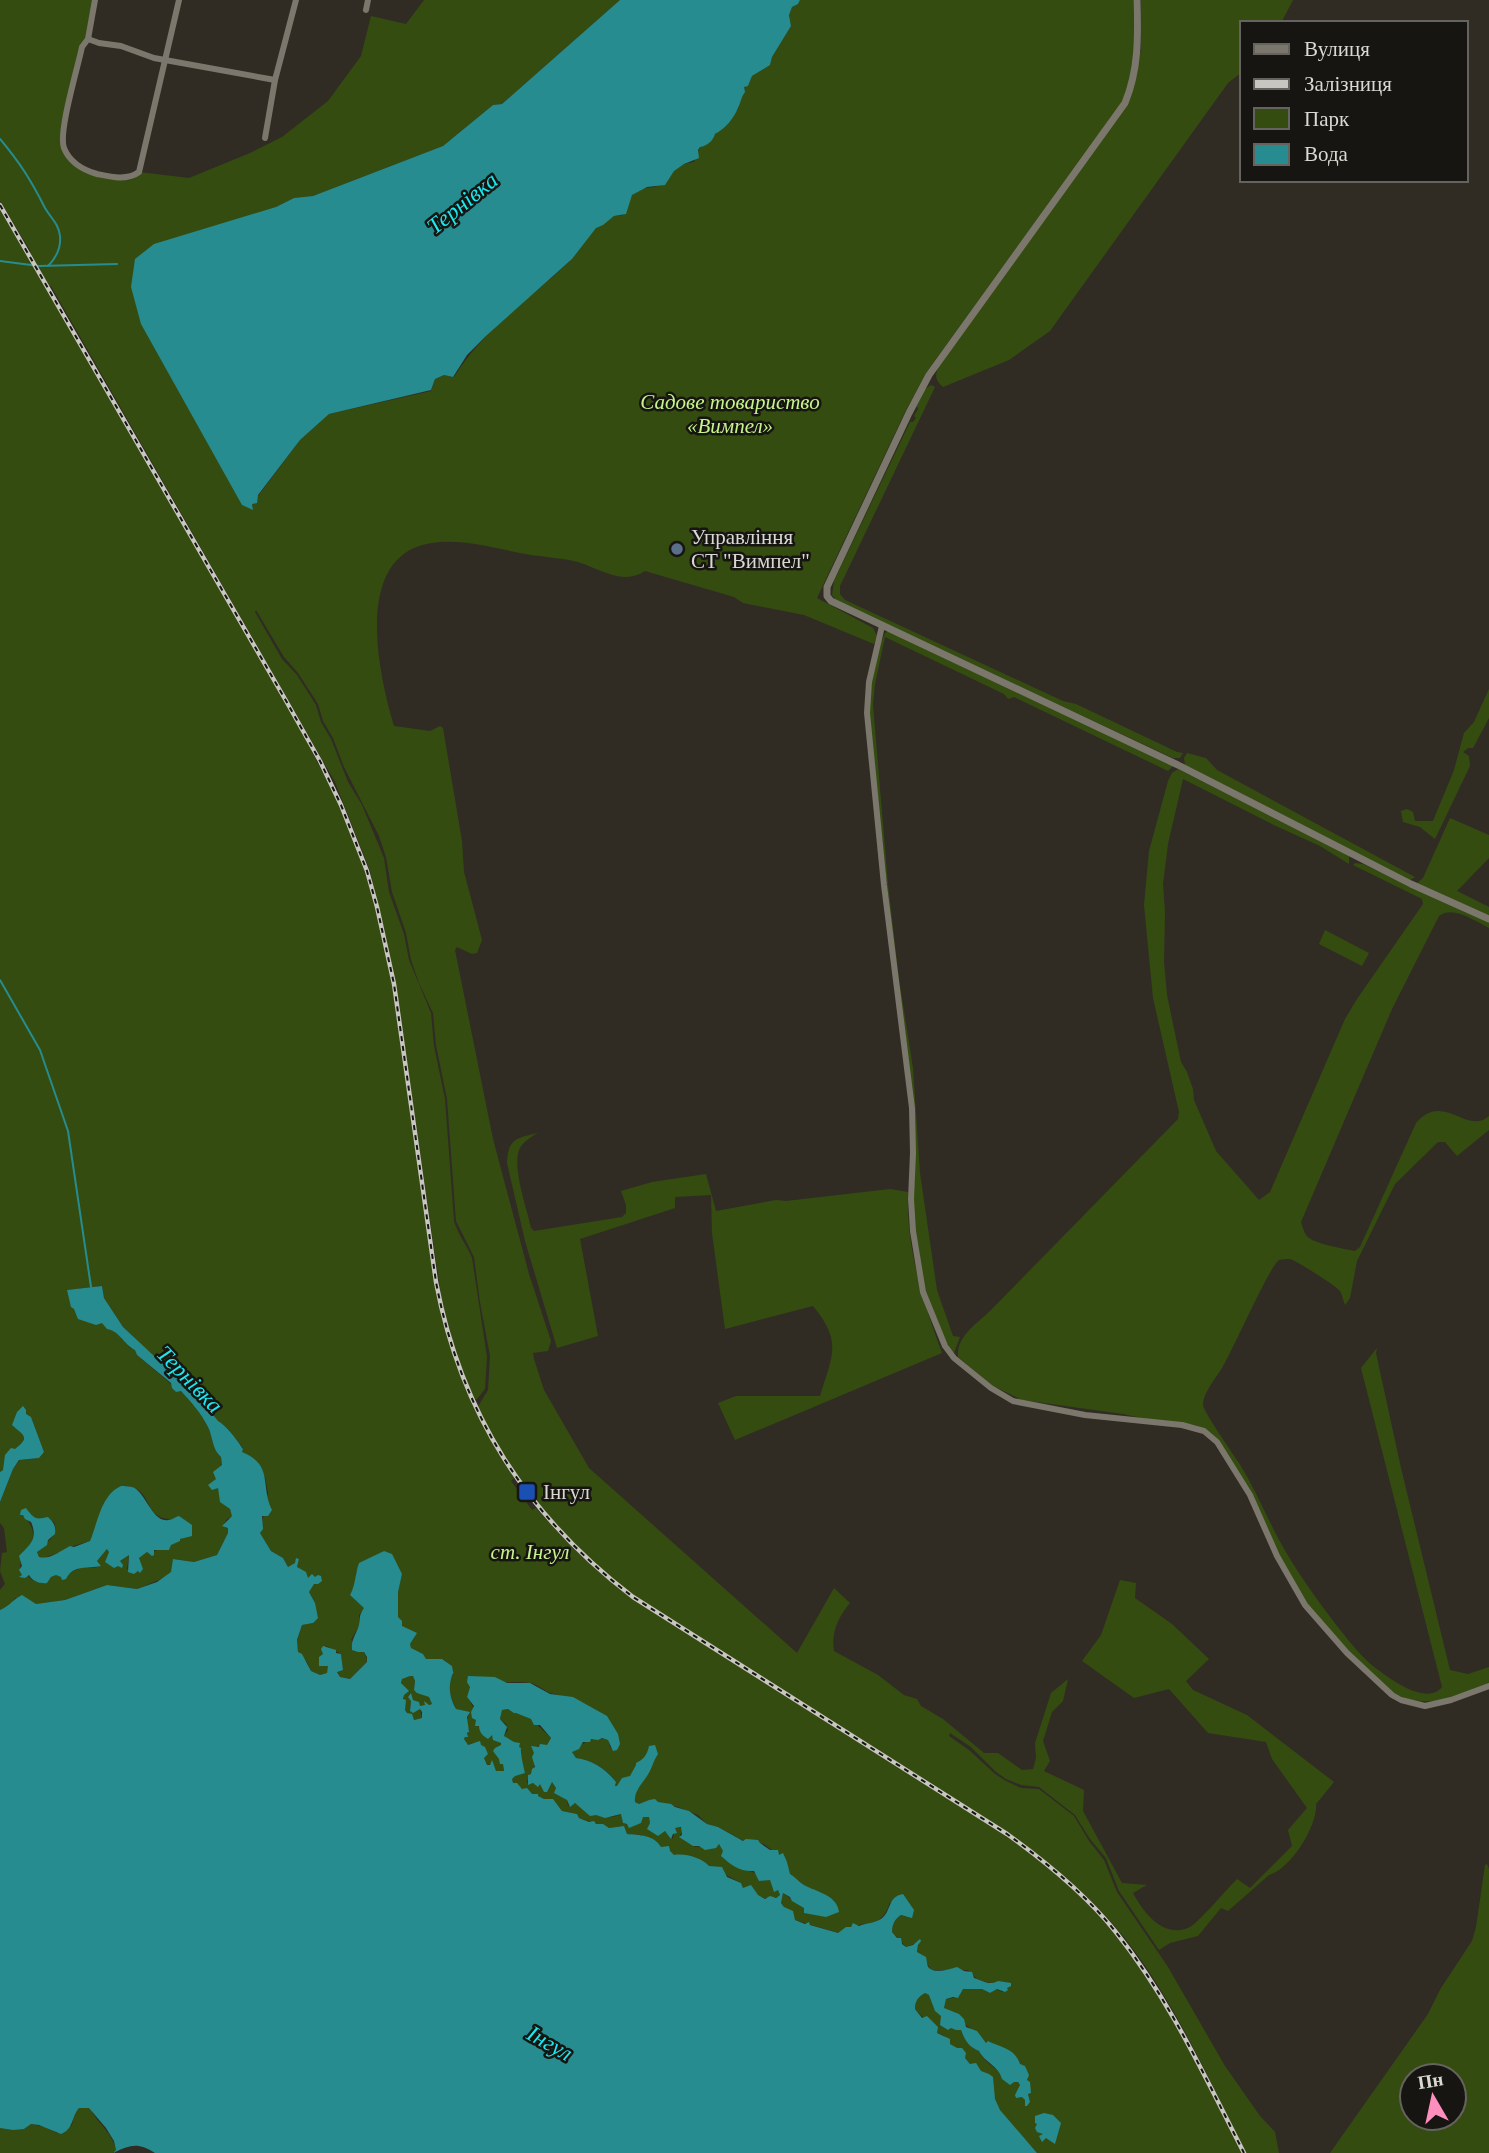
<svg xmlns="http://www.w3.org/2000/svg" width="1489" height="2153" font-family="'Times New Roman',serif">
	<rect width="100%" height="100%" fill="#302c24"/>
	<g fill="#354c10" fill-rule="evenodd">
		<path d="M0,0H93L86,38L61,135L73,163C85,168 118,183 130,180C135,179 136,175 139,172L189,178L250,153L282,137L328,101L361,56L371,16L406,24L424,0H620L502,104L493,105L443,146L313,196L294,198L276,207L240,500L242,505L253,509L252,504L300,440L329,414L431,391L435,379L444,375L454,377C483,330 530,299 569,262C578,253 586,234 596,227C602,223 608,221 614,216L623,215C629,209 626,201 632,195C639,186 649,189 658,186C667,184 668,178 673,171C678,165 687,163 694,162L700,147L707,143L738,109L744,86H748L752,76L770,65L772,57L791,26L789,14L792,7L798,4L800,0H1133L1134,46L1141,53V0H1293L1281,23H1242V72L1228,83L1050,331L1009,360L943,387C934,379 935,374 940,364L1087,160L1082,157L926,373L905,412L817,598L873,628L877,636L874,644L804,615L743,603L734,597L645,571C622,587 596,566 574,561C560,558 545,557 531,555C495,549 450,533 414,548C356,574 380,679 394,726L430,731L440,726L443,728L462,841L464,872L482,940L477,953L472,954L457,947L455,950L493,1139L529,1274L551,1341L548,1351L533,1353L534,1359L544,1390L589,1468L797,1653L834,1588L850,1603C838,1617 831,1633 834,1651L878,1675L904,1695L917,1699L921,1706L943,1719L984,1753H998L1022,1770L1033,1769L1036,1758L1035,1743L1051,1693L1068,1679L1063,1701L1052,1712L1043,1741L1050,1761L1044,1771L1084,1790L1083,1811L1122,1883L1147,1885L1133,1893C1143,1912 1164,1940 1190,1927C1199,1922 1227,1889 1237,1879L1250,1888L1292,1846L1288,1830L1307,1808L1272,1759L1266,1742L1208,1733L1169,1689L1134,1698L1082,1661L1101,1635L1120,1580L1136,1583L1135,1598L1172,1624L1209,1659L1186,1681L1193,1690L1247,1715L1334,1782L1316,1804C1318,1825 1291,1869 1269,1875L1228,1911L1221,1908L1198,1936L1170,1943L1159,1950L1119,1891L1106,1858L1090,1839L1075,1815L1039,1787L1021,1785L1006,1779L996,1772L971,1747L950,1733L949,1736L969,1750L995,1774L1006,1781L1021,1788L1039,1789L1074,1816L1089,1841L1104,1860L1117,1892L1168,1967L1225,2066L1260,2116L1275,2132L1279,2153H1246C1204,2071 1164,1975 1099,1909C1039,1848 965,1806 893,1762C806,1708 720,1652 634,1596C562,1540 519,1489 477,1408L488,1390L490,1356L480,1302L474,1257L456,1221L447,1099L436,1045L433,1013L419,983L411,960L406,933L392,892L386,857L379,836L344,767L333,738L323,721L318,704L298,673L284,657L256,610L255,612L282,659L297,675L316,705L321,722L331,739L348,782L362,805L384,858L389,892L404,934L409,960L431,1013L434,1046L445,1099L454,1221C458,1235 467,1245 472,1258L487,1357L485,1389L477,1399H474L457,1356L442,1302L395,984L370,871L335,782L51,286L46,285L284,699L340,805L365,872L384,940L392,984L436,1293C444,1327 454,1360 467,1392C480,1422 498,1450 514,1478L511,1481L532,1510L536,1508C565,1542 596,1571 632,1598L1006,1836C1044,1862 1083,1896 1113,1932C1167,1999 1203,2077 1242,2153H1037C1023,2137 1003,2121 995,2100C992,2090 996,2082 989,2074H985L970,2064L957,2049L950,2044L943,2035L937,2033L915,2009C915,2001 918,1997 925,1993L929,1995L941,2016V2025L948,2030L951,2027L961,2030C965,2041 969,2047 979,2051C984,2063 997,2067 1004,2078L1018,2082L1020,2085L1018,2097L1022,2096L1025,2100V2106H1027L1030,2102C1026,2091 1029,2078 1025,2066L1020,2065L1018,2059L989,2041L986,2043C974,2029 958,2020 944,2008L946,1999L959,1997L961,1990L963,1989H982L990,1993L996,1989L1002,1992L1011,1984C993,1982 980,1986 968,1970H931L922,1955L917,1952L919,1942L906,1947L892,1932C892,1924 894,1920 901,1915L906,1917L890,1902C881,1934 859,1917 838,1933L795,1920L781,1903L783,1893L804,1908V1912L835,1901L802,1884L789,1874L787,1862L764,1844L744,1841L718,1827L707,1824L698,1815L678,1807L649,1800L639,1804L635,1802C633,1782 658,1775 647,1755L630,1776L618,1787L615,1786L616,1782C606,1768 592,1760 576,1758L572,1752C584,1743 591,1735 608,1740L611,1749V1723C592,1705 579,1700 554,1694C545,1693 539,1684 530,1683C511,1680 489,1685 470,1687L467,1697C477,1709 475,1722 482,1734L493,1735L502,1745L498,1748L497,1754L503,1764L504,1772L496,1771L491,1764L487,1765L484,1758L488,1754L486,1750L473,1743L467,1745L464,1739L469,1732L467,1721L469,1713L456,1709C451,1699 446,1685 453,1674L452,1666L442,1659L426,1660L423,1654L411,1649L410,1644L415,1636C411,1633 405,1630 402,1626C392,1612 398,1588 402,1574L384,1551L370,1559L356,1572V1584L350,1595L365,1608L359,1615V1626L351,1640C359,1647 367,1652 367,1662L350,1679L340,1677L337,1671L343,1670L341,1654L326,1646L329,1666L327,1673L320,1675L311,1671L307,1662L298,1652L297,1641L302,1625L313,1623L315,1603L309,1592L315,1578H308L297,1567L299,1559L297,1558L295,1563L288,1567L283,1558L271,1551L260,1533L268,1493L265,1477L241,1452L243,1448C238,1441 226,1425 218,1421L169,1368L164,1367L123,1327L104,1298L102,1286L68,1290L71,1301L115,1330L130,1348L135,1349L137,1355L171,1384L176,1392L181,1391C191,1402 201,1413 208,1427C213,1437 212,1450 221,1457L222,1465L216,1478L221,1502L230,1509L233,1516L227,1519L223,1526L228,1528V1533L217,1555L194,1562L174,1559L172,1572L166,1577L137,1589L107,1585L65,1600L36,1604L15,1598L11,1606L0,1610V1590L5,1584L0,1571L2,1553L7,1552L4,1528L0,1523V1502L13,1469L20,1460L39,1458L44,1452L31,1417L16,1428L22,1432L24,1437L22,1444L15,1449L3,1470L0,1472V208L25,252H31L0,201ZM121,1486C124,1486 128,1486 132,1487C154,1493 143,1525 180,1518L191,1526C174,1546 169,1542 150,1554L147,1552L139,1558L141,1571L135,1572L127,1569L129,1555L113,1566L105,1562L110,1551L107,1549L97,1561L101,1566L93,1568L83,1566L62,1577L56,1575L51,1577L47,1583L32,1580L20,1568L22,1553C38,1542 35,1527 23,1515L26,1509L33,1518L54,1522C60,1536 45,1542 37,1552L39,1557L43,1558L62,1552L66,1548L90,1541L102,1511Z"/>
		<path d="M931,385L935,387L840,586V594L845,600L1063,701L1076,704L1177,752L1183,753L1180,758H1173L837,601L832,595L834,581L910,422H913L916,418L914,416L918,409L917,406L925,389Z"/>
		<path d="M889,631L1173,766L1168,771L1014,697L1008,699L1004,694L885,637L875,684L873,705L888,884L899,979L913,1068L920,1173L937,1290L953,1336L960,1337L954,1353L949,1349L925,1291L919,1260L913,1205L914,1107L897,980L869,713C871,686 873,658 885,633Z"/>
		<path d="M1489,689V718L1473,748H1468L1463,752L1469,756L1470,766L1435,839L1420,827L1403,822L1401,811L1407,809L1413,812L1415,821H1433L1454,770L1464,733L1474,722Z"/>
		<path d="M1187,753L1206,758L1217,770L1415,877L1410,880L1185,765L1184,758Z"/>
		<path d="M1178,769L1349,855V864L1320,846L1276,826L1183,779L1168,844L1163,884L1165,912L1164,962L1167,995L1181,1062L1187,1072L1193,1089L1194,1100L1216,1151L1259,1200L1270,1192L1345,1019L1357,999L1423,904L1422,899L1353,865L1355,863L1363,864L1489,922V928C1475,921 1453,905 1439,916L1392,1009L1301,1222C1303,1228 1304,1234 1309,1238C1317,1244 1344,1249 1355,1251L1360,1247L1416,1123C1444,1091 1466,1136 1489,1116V1130L1457,1156L1445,1142H1438L1395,1184L1357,1261L1350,1298L1345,1305C1343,1300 1342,1293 1339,1290C1335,1285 1295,1260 1290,1259C1286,1259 1282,1259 1279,1260C1269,1267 1233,1350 1222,1368C1216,1378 1203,1393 1203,1405C1203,1411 1233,1454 1239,1463C1254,1487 1265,1513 1278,1538C1295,1570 1316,1598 1337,1626C1350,1642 1364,1661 1381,1672C1394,1682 1428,1705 1442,1687L1361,1368L1377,1348L1376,1353L1401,1468L1450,1670L1468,1674L1489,1667V1684C1455,1696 1428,1711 1393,1693C1356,1659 1320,1626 1293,1583L1219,1440L1204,1428L1195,1425L1151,1420L1123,1414L1022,1400L993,1386L958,1357C956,1336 978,1323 991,1310L1178,1119L1179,1112L1153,998L1144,905L1149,851L1168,781L1172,773Z"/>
		<path d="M1450,818L1489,835V858L1457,891L1489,907V917L1416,884L1423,878Z"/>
		<path d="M1325,930L1369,953L1362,966L1319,944Z"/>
		<path d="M538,1133C531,1137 524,1141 520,1148C511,1165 527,1209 531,1228L534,1231L622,1217L626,1213V1205L621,1191L652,1182L706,1174L716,1211L776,1200L786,1201L890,1189L908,1192C906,1248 923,1301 942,1353L735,1440L718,1403L736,1396H820C832,1356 843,1342 813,1306L725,1329L712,1233L711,1195L675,1197V1208L580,1239L598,1336L557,1348L525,1241L507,1163C508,1139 516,1138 538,1133Z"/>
		<path d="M413,1675L415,1681L414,1690L429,1697L432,1704L420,1707L418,1705L419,1702L413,1700L410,1693L408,1697L411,1700L410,1711L420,1709L422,1718L413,1720L405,1710L401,1679Z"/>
		<path d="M508,1709L531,1719L551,1738L547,1745L535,1747C532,1756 537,1764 532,1774H529L527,1783L541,1784L544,1792L552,1782L560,1795L567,1800L568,1806L575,1803C585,1810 597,1818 610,1817C614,1817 618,1815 622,1814L623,1823L628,1825L638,1823L643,1817H649L652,1832L656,1833L665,1831L673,1839L675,1828H682L680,1837L695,1847L719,1844L723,1850L724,1859C739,1868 755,1872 770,1880L774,1891L778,1890L780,1895C767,1904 755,1894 743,1888L741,1883L709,1866L674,1855L641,1835L627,1834L624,1826L609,1828L579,1818L577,1814L562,1811C555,1800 544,1800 533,1795C526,1792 520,1787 513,1783L512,1779L523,1766L519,1748L504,1736L508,1730L506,1724L500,1719L502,1710Z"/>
		<path d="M1487,1864L1489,1869V2153H1330L1428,2014L1441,1988L1472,1941L1476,1927L1485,1865ZM1412,2076H1454V2118H1412Z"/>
		<path d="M79,2108H90C97,2123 113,2133 116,2150L113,2153H0V2128L24,2129L31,2124L45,2127L57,2133L72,2125L74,2113Z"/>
	</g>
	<g fill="#268c90" fill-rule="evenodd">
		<path d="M620,0H800L798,4L792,7L789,15L791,26L772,57L770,65L752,76L748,86L744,87L745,92C741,97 741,102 738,108C734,118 725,129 715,134C713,141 707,146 700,147L698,150L699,158L684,164L674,171L665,185L647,187L632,195L626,214L614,216L603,225L596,228L572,259L486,336L467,355L453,377L444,375L435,379L431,390L329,414L300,440L258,495L257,503L252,504L253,510L242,505L141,324L131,287L135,259L154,244L276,207L294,198L313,196L443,146L493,105L502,104Z"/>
		<path d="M102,1286L104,1298L123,1327L184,1384L189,1385L218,1421C226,1425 238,1441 243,1449L242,1452C274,1465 260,1486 272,1510L268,1516H262L263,1529L260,1533L271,1551L283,1558L288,1567L295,1563L296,1558L299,1559L297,1567L306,1572L308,1578L312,1574L315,1577L318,1575L321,1576L322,1581L318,1584H314L309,1592L315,1603L318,1618L313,1623L302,1625L297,1640L298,1652L302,1654L311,1671L320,1675L327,1673L328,1666H319V1657L323,1654L321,1649L323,1646L336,1650V1653L341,1654L343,1670L337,1672L340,1677L350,1679L367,1662V1657L364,1652H358L352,1650C351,1639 356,1635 359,1625C360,1618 359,1615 364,1608L350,1595C356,1584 355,1574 359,1563L384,1551L392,1554L402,1574L398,1592V1617L402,1621V1626L417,1633L410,1644L411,1648L423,1654L426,1659H442L452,1666C454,1678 454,1668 451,1679C448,1689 451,1700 456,1709L470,1712L467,1717L469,1732L467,1733L468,1737H465L464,1739L468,1745L480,1741L481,1745L485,1747L488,1754L484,1758L487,1765H490L492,1760L496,1771H504L503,1764H500L499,1759L493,1751L495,1748L501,1745V1743L493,1740L492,1735L488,1739C483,1736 479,1732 479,1726H475L476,1720L472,1718L471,1712L474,1706L467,1697L470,1687L467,1682L468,1676L495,1677L507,1683H530L550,1694L573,1697L607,1716L618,1734L620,1744L617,1750L613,1751L608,1740L602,1738L598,1740L591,1739L590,1742H583L579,1749L572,1752L576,1758C592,1760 605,1768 616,1782L615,1786H617L622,1778L630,1776L636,1765V1763C644,1759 647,1755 649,1746L655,1745L658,1754C653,1761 652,1769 647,1776C642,1784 634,1791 635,1802L639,1804L649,1800L655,1799L658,1802L671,1804L675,1807L689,1811L707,1824L718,1827L743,1841L746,1839L758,1840L760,1843L770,1850H778L779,1855L783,1853L787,1862L790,1874C795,1877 799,1882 804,1885C817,1892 837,1895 839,1912L826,1917L804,1913V1908L792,1901L790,1897L783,1893L781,1903L784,1907L793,1911L795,1920L805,1924L809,1922L810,1925L838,1933L846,1927H851L853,1923L859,1926C866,1923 875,1923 881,1919C892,1911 887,1897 903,1894L914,1910L912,1918L901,1915C895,1919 892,1924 892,1932L897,1938H901L902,1944L906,1947L913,1945L920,1939L921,1941L918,1945L917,1952L926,1957C927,1961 927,1966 929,1968C935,1974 950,1969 957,1967L964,1971L972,1972L974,1978C984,1981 988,1986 998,1981L1011,1983V1986L1007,1988L1008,1990L1005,1992L997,1989L990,1993L982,1989H963L958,1998L953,1997L946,1999L944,2008L959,2014L964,2019L966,2027L977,2031L986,2043L988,2041C1003,2048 1015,2049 1020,2064L1025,2066L1029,2075L1027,2080L1030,2082L1031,2093L1028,2094L1030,2102L1027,2106H1025V2100L1022,2097L1016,2098L1015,2095L1020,2085L1018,2082H1014L1010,2085L1002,2079C999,2066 984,2062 979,2051C969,2047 965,2041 961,2030H956L951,2028L948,2030L940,2025L941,2016L935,2011L929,1995L925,1993C918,1997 915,2001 915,2009L922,2018L927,2016L938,2027L937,2033L950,2039V2044L957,2048H962L966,2053L965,2058L970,2064L976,2063L981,2071L989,2074L993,2077L995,2099L1000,2110L1037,2153H155C138,2142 130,2145 113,2153L116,2150L114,2141L106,2128L89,2108H79C71,2117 74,2129 61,2134L39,2125L31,2124L24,2129L13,2130L0,2128V1610C11,1605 12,1600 22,1595L36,1604L65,1600L107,1585L137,1589L157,1582L171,1572L173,1559L194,1562L217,1555L228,1533V1528L222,1526L232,1516L230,1509L220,1502L218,1488L212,1490L208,1485L216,1479L213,1472L222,1465L221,1457C212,1450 213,1437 208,1427C201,1413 191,1402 181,1391L176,1392L172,1388L171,1383L137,1355L135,1350C123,1344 120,1331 107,1329L102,1323L96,1325L78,1319L74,1309L71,1307L67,1290ZM410,1676H413L415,1681L414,1690L417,1693L429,1697L432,1704L429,1705L424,1701L425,1705L420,1706L419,1702L413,1700L411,1693L408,1697L411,1701L410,1711L413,1713L420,1709L422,1712V1718L414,1720L412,1714L407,1713L405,1710L406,1700L403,1699L404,1695L409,1691L401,1683L402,1679ZM508,1709L514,1713H516L531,1719L534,1725H540L551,1738L547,1745L540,1744L539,1747L531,1746L534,1753L532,1757L535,1767L532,1769L531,1774L528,1775V1785L533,1783L538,1787L540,1784L544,1792H547L552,1782L556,1788L554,1793L567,1800L570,1807L575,1803L590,1816L596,1815L605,1818L621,1814L623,1823L627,1824L629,1828L641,1823L643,1817H649L650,1823L647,1829L658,1836L665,1831L671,1839L673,1834L677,1833L675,1828L681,1827L682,1835L679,1837L693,1846H699L705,1850L716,1848L719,1844L723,1851L721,1856C731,1865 740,1872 754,1871L759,1881L770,1880L774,1892L778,1890L780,1895L776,1898L770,1896L765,1899L758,1895L751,1885L743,1888L741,1883L727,1877L722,1867L709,1866C702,1858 685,1853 674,1855L670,1851L669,1846L661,1847C654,1835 640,1835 627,1834L624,1826L609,1828L603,1824H596L594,1821L589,1822L579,1818L577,1814L562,1811L553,1799H544L538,1796V1794H532L527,1788L522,1789L517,1783H513L512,1779L515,1776L525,1773C524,1769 520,1752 521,1748L519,1747L520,1743L514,1742L504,1736L507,1727L500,1719L502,1710Z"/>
		<path d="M23,1406L26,1410V1414L31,1417L44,1452L39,1458L19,1460L13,1469L0,1502V1472L3,1470L5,1455L11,1448L15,1449C31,1437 23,1435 12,1425L17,1412Z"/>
		<path d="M121,1486C124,1486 128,1486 132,1487C145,1490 152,1523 168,1520C172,1520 175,1517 179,1516L192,1525V1536L180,1539V1541L171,1545L169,1550H154V1555L152,1556L147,1552L139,1558L143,1569L140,1573L138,1571L134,1574L128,1572L129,1555L120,1561L123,1565L122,1568L118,1566L114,1568L105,1562L109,1552L107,1549L97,1561L101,1566C89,1569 73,1564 66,1579L62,1580L61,1577L56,1575L51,1577L47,1583C40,1584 32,1581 29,1575L25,1578L19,1577L22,1575L19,1570L22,1566L19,1556C28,1546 39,1540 31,1522L25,1519L23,1515H20L21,1510L26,1508C34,1519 36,1520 48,1517C54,1523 56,1526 55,1534L48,1540L47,1545L37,1552L39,1557C50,1560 60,1551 70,1546L74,1547L90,1541C98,1522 101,1495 121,1486Z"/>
		<path d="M1044,2113L1053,2115L1061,2123L1055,2144L1046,2138L1042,2142L1039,2136L1043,2134L1037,2132L1035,2128L1037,2124L1035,2123V2116Z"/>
	</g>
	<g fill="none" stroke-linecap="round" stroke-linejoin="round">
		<g stroke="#268c90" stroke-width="2">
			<path d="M0,139C20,163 31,180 45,208C50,217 59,224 60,236C61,247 56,258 48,266"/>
			<path d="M0,261L39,266L117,264"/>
			<path d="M0,980L40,1050L68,1131L91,1287"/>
		</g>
		<g stroke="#7b776d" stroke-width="6">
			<path d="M95,0L88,39L82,47C78,67 58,132 64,148C70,163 83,170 97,174C111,177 127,181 139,172L179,0"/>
			<path d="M366,10L368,0"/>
			<path d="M88,39L99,43L121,46L154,58L275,80"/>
			<path d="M265,138L275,80L296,0"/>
			<path d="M882,626L869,682L867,713L884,885L912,1108L913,1153L911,1199L913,1231L923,1292L945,1346L954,1358L991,1388L1013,1401L1085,1415L1182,1425L1204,1431L1217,1442L1250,1495L1277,1556L1305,1605L1347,1653L1392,1695L1401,1700L1425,1706L1451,1700L1489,1686"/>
		</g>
		<path stroke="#7b776d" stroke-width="7" d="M1137,0C1138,36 1139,69 1125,103L929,375L909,413L827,587V596L831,601L1178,765L1411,884L1489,919"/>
		<defs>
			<path id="rail" d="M0,205L285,699L320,761L341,805L367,871L377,907L394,984L436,1282C461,1414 527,1516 633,1597L1007,1834C1046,1862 1085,1894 1115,1931C1169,1998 1205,2077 1244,2153"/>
		</defs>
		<use href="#rail" stroke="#c8c6c0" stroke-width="4.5"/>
		<use href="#rail" stroke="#161511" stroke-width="2" stroke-dasharray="5" stroke-linecap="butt"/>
	</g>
	<circle fill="#5c6f8a" stroke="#161511" stroke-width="2.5" cx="677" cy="549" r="7"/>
	<rect fill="#1a4fb4" stroke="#161511" stroke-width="2.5" x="518" y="1483" width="18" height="18" rx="3.5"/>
	<g text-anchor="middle" stroke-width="5" stroke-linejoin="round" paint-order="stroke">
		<g font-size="21" font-style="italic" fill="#c7f58c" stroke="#161511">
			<text x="730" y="409">Садове товариство<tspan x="730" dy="24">«Вимпел»</tspan></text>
			<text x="530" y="1559">ст. Інгул</text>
		</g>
		<g font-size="21" fill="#dad8d2" stroke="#161511" text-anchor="start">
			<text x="691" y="544">Управління<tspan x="691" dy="24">СТ "Вимпел"</tspan></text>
			<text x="543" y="1499">Інгул</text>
		</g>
		<g font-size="23" font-style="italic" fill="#1ae9f0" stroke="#161511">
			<text transform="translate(462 203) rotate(-39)" y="8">Тернівка</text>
			<text transform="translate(190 1379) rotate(46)" y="8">Тернівка</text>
			<text transform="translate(550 2043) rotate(30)" y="8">Інгул</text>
		</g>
	</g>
	<rect x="1240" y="21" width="228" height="161" fill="#161511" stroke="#64635e" stroke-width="2"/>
	<rect x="1254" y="44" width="35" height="10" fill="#7b776d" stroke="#64635e" stroke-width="2"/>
	<text x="1304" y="56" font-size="21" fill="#dad8d2">Вулиця</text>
	<rect x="1254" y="79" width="35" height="10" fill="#c8c6c0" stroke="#64635e" stroke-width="2"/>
	<text x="1304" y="91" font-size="21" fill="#dad8d2">Залізниця</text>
	<rect x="1254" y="108" width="35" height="21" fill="#354c10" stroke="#64635e" stroke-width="2"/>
	<text x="1304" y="126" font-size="21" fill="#dad8d2">Парк</text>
	<rect x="1254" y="144" width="35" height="21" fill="#268c90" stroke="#64635e" stroke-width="2"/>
	<text x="1304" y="161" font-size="21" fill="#dad8d2">Вода</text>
	<g transform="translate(1433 2097) rotate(351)"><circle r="33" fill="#161511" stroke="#64635e" stroke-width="2"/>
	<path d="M0-5L12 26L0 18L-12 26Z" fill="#fe8ebd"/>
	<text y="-10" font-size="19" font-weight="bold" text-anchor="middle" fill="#dad8d2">Пн</text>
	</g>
</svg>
